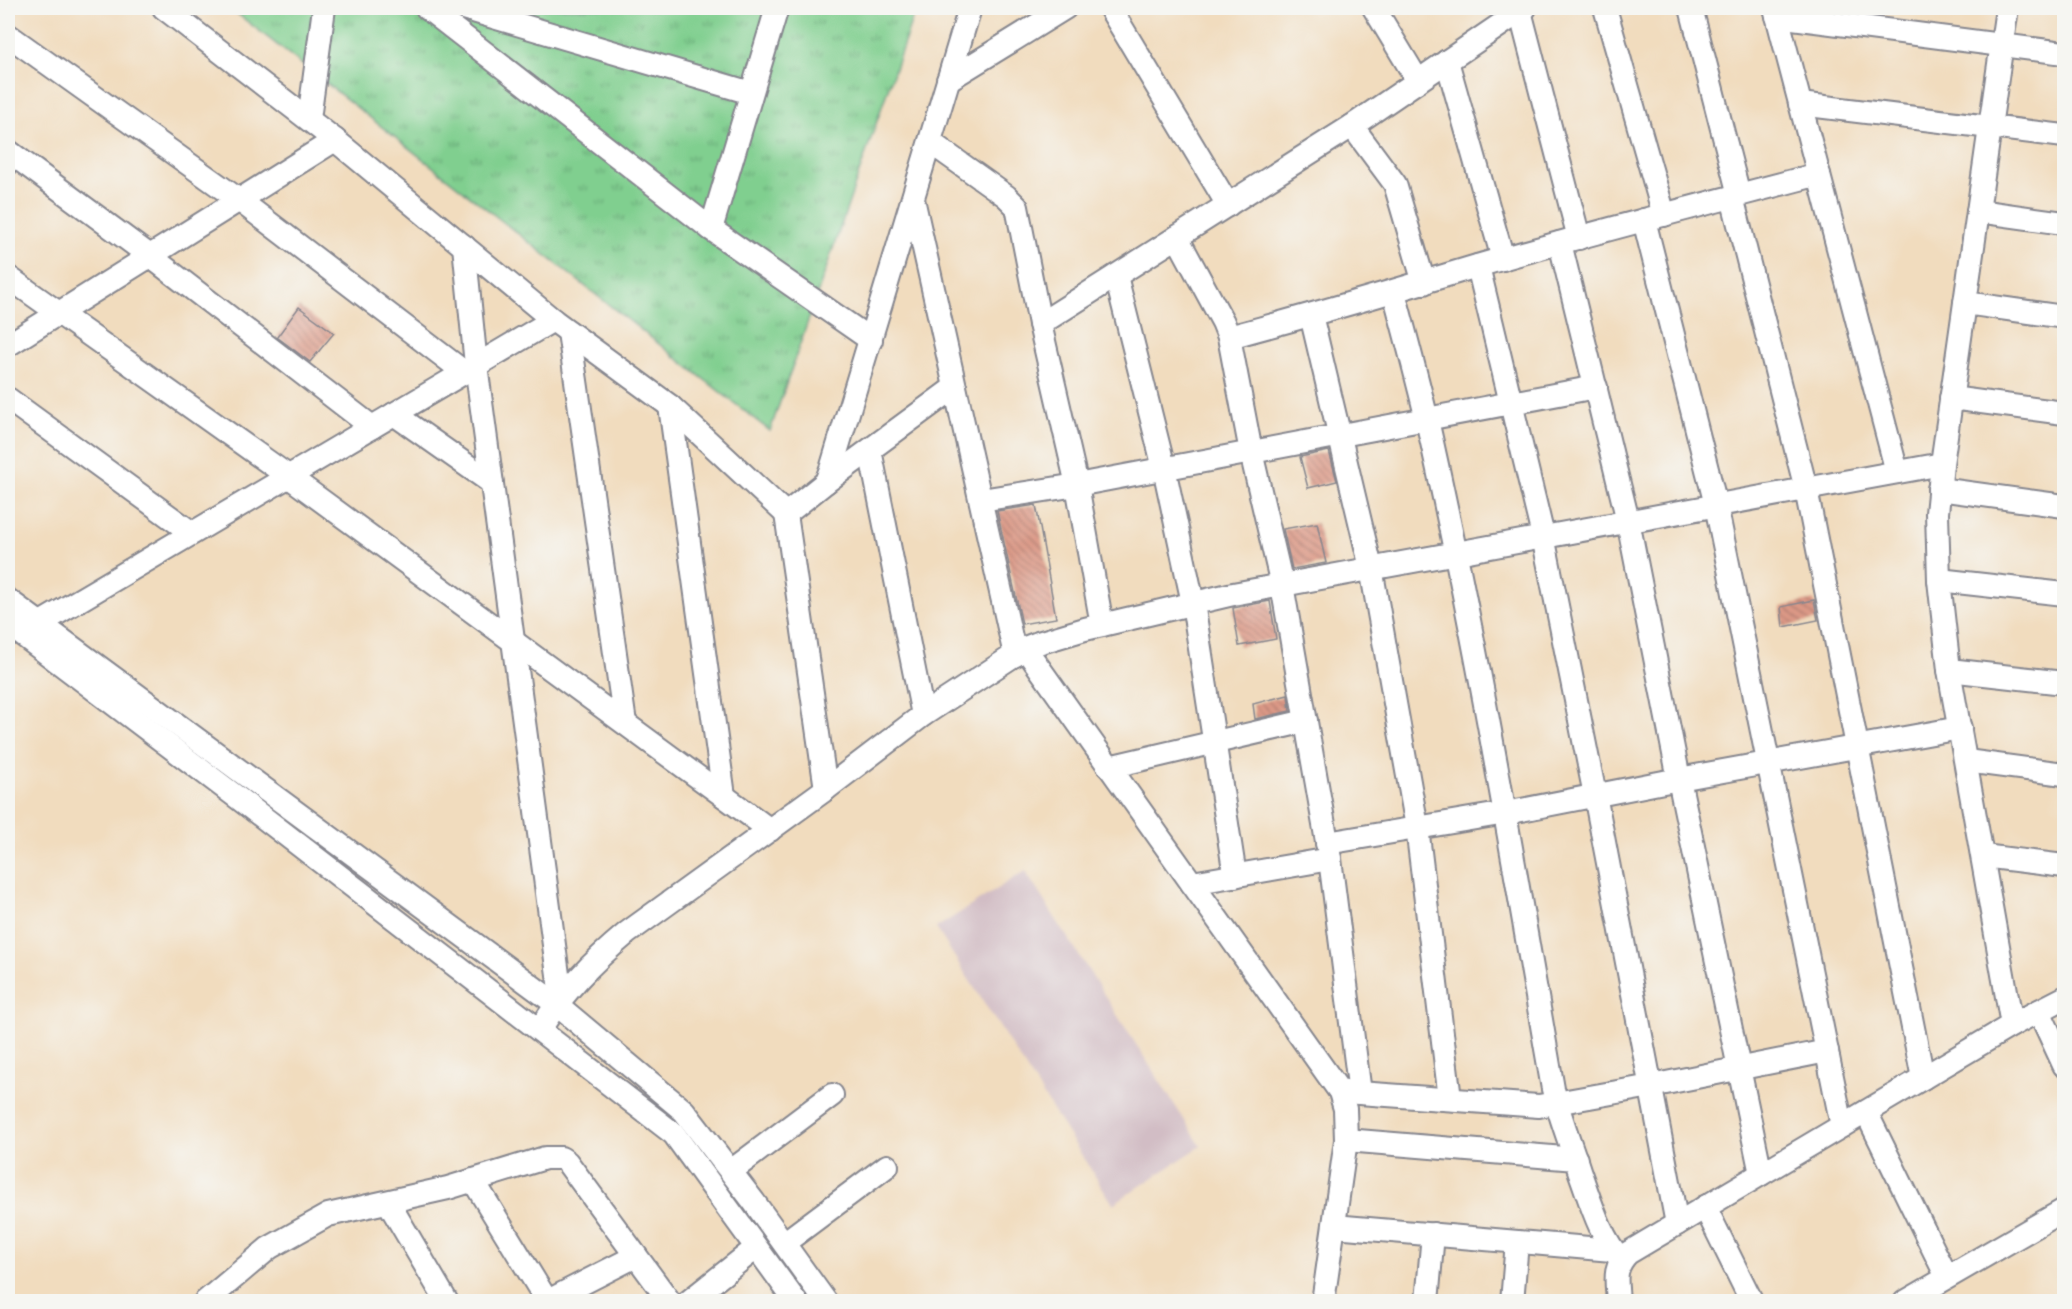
<svg xmlns="http://www.w3.org/2000/svg" width="2072" height="1309" font-family="'Libre Bodoni',serif">
	<defs>
		<pattern id="grass-tufts" width="24" height="20" patternUnits="userSpaceOnUse" patternTransform="scale(1.5)"><rect width="24" height="20" fill="#80cf8f"/><path d="M3 7l-1-3M5 7V3M7 7l1-3M15 17l-1-3M17 17v-4M19 17l1-3" fill="none" stroke="#68a878"/></pattern>
		<pattern id="building-back-hatch" width="6" height="6" patternUnits="userSpaceOnUse" patternTransform="scale(1.5)"><rect width="6" height="6" fill="#dc9986"/><path d="M-1 5l2 2M0 0l6 6M5-1l2 2" fill="none" stroke="#b27d71"/></pattern>
	</defs>
	<rect width="100%" height="100%" fill="#f6f6f2"/>
	<filter id="ink" filterUnits="userSpaceOnUse"><feTurbulence type="fractalNoise" baseFrequency=".0167" numOctaves="2"/><feDisplacementMap in="SourceGraphic" scale="12" xChannelSelector="R" yChannelSelector="G"/><feConvolveMatrix kernelMatrix="1 2 1 2 8 2 1 2 1" color-interpolation-filters="sRGB"/></filter>
	<filter id="wash" filterUnits="userSpaceOnUse"><feTurbulence type="fractalNoise" baseFrequency=".008" numOctaves="4" result="noise"/><feDisplacementMap in="SourceGraphic" scale="24" xChannelSelector="R" yChannelSelector="G"/><feGaussianBlur stdDeviation="1.35" result="paint"/><feColorMatrix in="noise" values="0 0 0 0 0 0 0 0 0 0 0 0 0 0 0 0 0 1.4 0 .05"/><feComposite in="paint" operator="in"/></filter>
	<g filter="url(#wash)">
		<rect width="100%" height="100%" fill="#f1dcbe"/>
		<path fill="#d2bdc5" d="M1025,871L1201,1146L1113,1204L936,928Z"/>
		<path fill="url(#grass-tufts)" stroke="#4e7f76" stroke-width="1.5" d="M230,8H916L770,431Z"/>
		<g id="blocks">
			<g fill="url(#building-back-hatch)">
				<path d="M299,307L334,333L310,362L277,337Z"/>
				<path d="M1329,451L1337,481L1308,488L1300,457Z"/>
				<path d="M1036,505L1056,618L1022,624L997,511Z"/>
				<path d="M1317,523L1326,563L1292,569L1283,529Z"/>
				<path d="M1814,600L1818,620L1783,627L1781,607Z"/>
				<path d="M1270,601L1276,639L1239,646L1233,608Z"/>
				<path d="M1288,695L1290,711L1255,719L1253,704Z"/>
			</g>
		</g>
	</g>
	<g filter="url(#ink)">
		<use href="#blocks" fill-opacity="0" stroke="#86868e" stroke-width="1.5"/>
		<g fill="none" stroke-linecap="round" stroke-linejoin="round">
			<defs>
				<g id="minor">
					<path d="M164,8L335,140L553,320L670,406L786,514L826,482L832,466L970,8"/>
					<path d="M427,8L711,229L871,340"/>
					<path d="M463,8L751,93"/>
					<path d="M1110,8L1228,205"/>
					<path d="M1374,8L1418,81"/>
					<path d="M1605,8L1664,215"/>
					<path d="M1691,8L1739,195"/>
					<path d="M1775,8L1897,472"/>
					<path d="M2007,8L1942,464L1937,513L1939,580L1949,670L2012,1025"/>
					<path d="M1520,11L1579,238"/>
					<path d="M1777,16L2064,53"/>
					<path d="M8,35L239,200L464,372"/>
					<path d="M1447,61L1503,259"/>
					<path d="M948,80L1065,8"/>
					<path d="M1800,104L2064,136"/>
					<path d="M309,119L324,8"/>
					<path d="M1352,126L1395,184L1424,283"/>
					<path d="M930,142L1006,196L1017,207L1040,324L1077,485L1102,625"/>
					<path d="M8,151L150,256L372,427"/>
					<path d="M1732,197L1806,489L1923,1078"/>
					<path d="M913,199L1015,655"/>
					<path d="M1978,211L2064,223"/>
					<path d="M1644,220L1716,505L1842,1126"/>
					<path d="M711,229L777,8"/>
					<path d="M1177,237L1223,322L1229,337L1251,452L1282,585L1330,859L1360,1093"/>
					<path d="M1560,243L1628,521L1679,779L1761,1174"/>
					<path d="M464,246L476,365L561,997"/>
					<path d="M1478,266L1543,536L1595,795L1677,1224"/>
					<path d="M1116,276L1164,468L1193,603L1235,876"/>
					<path d="M8,277L288,476L770,830"/>
					<path d="M1394,292C1405,334 1417,377 1427,420C1477,641 1514,865 1553,1089C1560,1118 1571,1145 1580,1173C1591,1203 1600,1236 1621,1260"/>
					<path d="M1965,303L2064,317"/>
					<path d="M1311,315L1371,568L1417,827L1450,1099"/>
					<path d="M1040,324L1352,126L1525,8"/>
					<path d="M569,332L625,723"/>
					<path d="M1229,337C1312,315 1394,291 1477,266C1590,233 1705,204 1819,174"/>
					<path d="M8,345L335,140"/>
					<path d="M1951,398L2064,413"/>
					<path d="M8,399L192,533"/>
					<path d="M670,406L724,796"/>
					<path d="M394,414L492,483"/>
					<path d="M870,450L923,715"/>
					<path d="M826,482L955,387"/>
					<path d="M1939,489L2064,506"/>
					<path d="M981,500L1077,485L1596,387"/>
					<path d="M786,514L826,789"/>
					<path d="M1939,580L2064,594"/>
					<path d="M8,600L556,1004L684,1111L754,1202L826,1302"/>
					<path d="M8,624L238,798L674,1134L796,1302"/>
					<path d="M39,624L553,320"/>
					<path d="M1025,648L1340,1092L1345,1109L1346,1140L1323,1302"/>
					<path d="M1949,670L2064,683"/>
					<path d="M1966,761L2064,774"/>
					<path d="M1109,767L1306,721"/>
					<path d="M1327,843L1506,813L1679,779L1960,728"/>
					<path d="M1983,856L2064,866"/>
					<path d="M1192,883L1330,859"/>
					<path d="M2039,1011L2064,1065"/>
					<path d="M540,1029C566,989 590,964 627,933L826,789L923,715L1025,648L1038,643L1085,629L1233,594L1942,464"/>
					<path d="M1345,1092L1539,1106L1651,1086L1827,1051"/>
					<path d="M1866,1112L1947,1277"/>
					<path d="M1346,1140L1576,1159"/>
					<path d="M731,1171L832,1095"/>
					<path d="M473,1180L547,1301"/>
					<path d="M388,1202L447,1302"/>
					<path d="M1705,1207L1752,1302"/>
					<path d="M1334,1226L1612,1250"/>
					<path d="M784,1243L887,1166"/>
					<path d="M205,1302L269,1248L328,1215L448,1188L545,1158H561L567,1162L670,1302"/>
					<path d="M546,1302L636,1256"/>
					<path d="M688,1302L756,1248"/>
					<path d="M1427,1302L1433,1234"/>
					<path d="M1512,1302L1517,1242"/>
					<path d="M1618,1302C1617,1281 1612,1269 1628,1253L2012,1025L2064,998"/>
					<path d="M1905,1302L2064,1210"/>
				</g>
			</defs>
			<use href="#minor" stroke="#86868e" stroke-width="26"/>
			<use href="#minor" stroke="#fff" stroke-width="22"/>
		</g>
	</g>
	<rect width="2072" height="1309" fill="none" stroke="#f6f6f2" stroke-width="30"/>
</svg>
